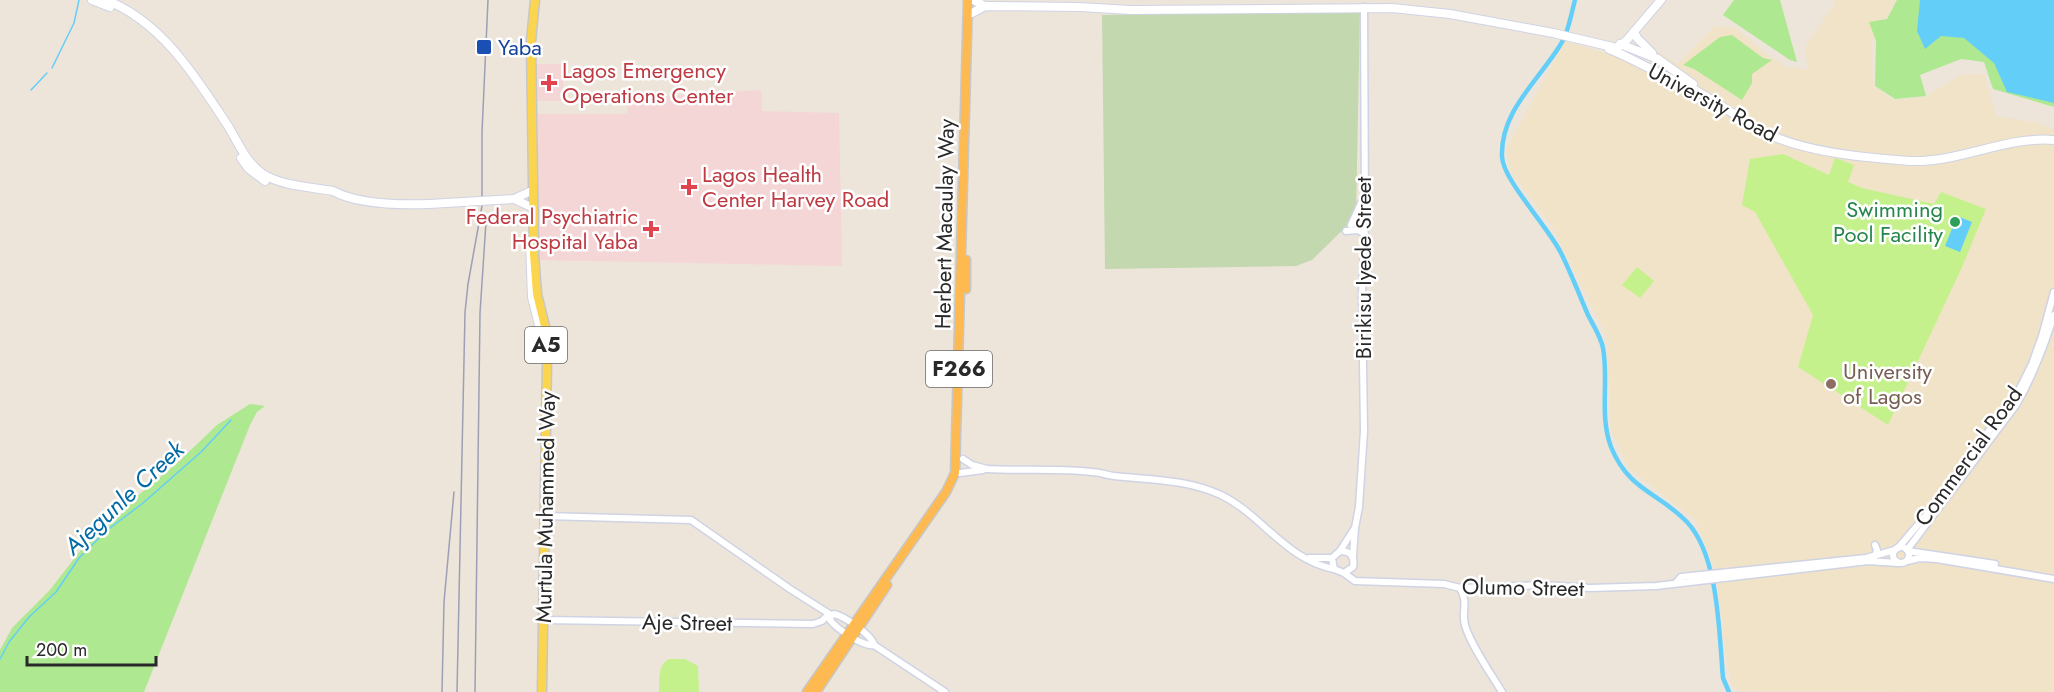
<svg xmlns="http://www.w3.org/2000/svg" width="2054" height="692" font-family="Jost,sans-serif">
	<rect width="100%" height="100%" fill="#ede5da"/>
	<path fill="#f0e3c7" d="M1833,0H1897L1872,42L1873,86L1894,100L1925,97L1960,75L1984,74L1996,116L2038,123L2054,130V692L1738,691L1730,682L1715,568L1695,520L1629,468L1611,430L1607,337L1551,225L1511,171L1506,150L1565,41L1611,55L1647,69L1659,52L1677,64L1715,26L1736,28L1769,56L1787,67L1807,70L1806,46L1835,3Z"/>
	<g fill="#f5d6d7">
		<rect x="535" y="64" width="28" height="37"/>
		<path d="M761,90L762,111L839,113L842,266L538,260V114H627L629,99Z"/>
	</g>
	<g fill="#aee891">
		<path d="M1734,0H1780L1797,62L1790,60L1723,15Z"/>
		<path d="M1897,0H2054V107L1993,89L1984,62L1961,59L1920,75L1926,96L1895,99L1875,86L1876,41L1869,22L1887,19Z"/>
		<path d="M1732,35L1763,58L1772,60L1752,74V83L1742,100L1694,69L1683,65L1720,37Z"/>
		<path d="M250,404L265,406L257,412L250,425L144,692H0V650L12,628L49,591L84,546L125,506L175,465L217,425Z"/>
	</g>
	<path fill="#c3d8af" d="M1360,11L1356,217L1312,260L1296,266L1105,269L1102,15Z"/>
	<g fill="#c5f18c">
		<path d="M1783,154L1829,175L1835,158L1854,165L1848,182L1862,188L1934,204L1941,192L1986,209L1962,267L1888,425L1798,367L1813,315L1755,212L1742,205L1750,159Z"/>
		<path d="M1637,267L1654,281L1640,298L1622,285Z"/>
		<path d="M669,659H685L698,666L699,692H659C660,680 657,665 669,659Z"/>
	</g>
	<g fill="#63cff8">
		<path d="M1920,0H2054V103L2007,92L1994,63L1964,38L1941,36L1925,49L1917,31Z"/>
		<path d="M1957,216L1972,222L1960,252L1945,246Z"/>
	</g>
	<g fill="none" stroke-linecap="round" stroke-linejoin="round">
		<g stroke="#63cff8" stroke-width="1.5">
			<path d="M52,68L74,23L79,0"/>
			<path d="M31,90L47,73"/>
			<path d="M0,659L9,642L29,617L56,592L79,558L106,531L143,503L201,452L231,420"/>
		</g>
		<path stroke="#63cff8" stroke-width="4.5" d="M1575,0C1571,15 1568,34 1559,47C1537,82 1500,112 1502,157C1503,180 1549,228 1561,253C1571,273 1579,294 1588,315C1593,325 1601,337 1603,348C1609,381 1599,415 1611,447C1629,491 1658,492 1687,522C1719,556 1719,634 1723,678L1729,692"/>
		<defs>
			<g id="tertiary">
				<path d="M1351,225L1362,201"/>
				<path d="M1346,231L1358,230L1365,234"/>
				<path d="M963,459L972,465L987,469C1022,471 1057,468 1092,472C1099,472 1106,475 1114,476C1151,480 1186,479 1221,495C1262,515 1286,560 1334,569"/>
				<path d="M960,473L983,470"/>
				<path d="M545,516L691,520L790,589L831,615"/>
				<circle cx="1901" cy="555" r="8"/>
				<path d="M1898,548L1928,513L2019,390L2032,364L2042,336L2054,292"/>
				<path d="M1907,550L2016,405C2033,376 2044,347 2054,315"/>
				<path d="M1340,551L1354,529"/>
				<path d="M1908,551L1995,564"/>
				<path d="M1353,556L1355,528L1359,507L1364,431L1362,294L1365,217L1364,7"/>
				<path d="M1875,556L1877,550L1875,545"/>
				<path d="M1309,558H1332"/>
				<path d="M1907,561L1920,558L1937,559L2054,579"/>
				<path d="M1344,573L1353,567C1355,556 1350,551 1340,551L1332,558L1334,569L1344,573L1355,581L1444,584L1460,588L1544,585L1590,588L1656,586L1868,561L1898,563"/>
				<path d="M1676,583L1681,577L1866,558L1895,550"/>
				<path d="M1460,588C1469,604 1461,610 1465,625C1470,644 1491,674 1502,692"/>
				<path d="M831,615L834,614C844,616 872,635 874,645L945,692"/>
				<path d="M831,615L830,620C837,629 863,647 874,645"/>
				<path d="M543,620L813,624L822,621L829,614"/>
			</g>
			<g id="secondary">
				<path d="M92,0L110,7"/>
				<path d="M106,0C162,22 196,77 228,126C238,142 246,163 263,174C282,186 311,187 333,191C359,205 401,205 429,204"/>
				<path d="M973,0L985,6"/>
				<path d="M972,13L985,6L1079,7L1131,10L1392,8L1450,14L1553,33L1617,48L1626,41L1661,0"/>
				<path d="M1634,32L1637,38L1652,53"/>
				<path d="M1620,44L1658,59L1693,84"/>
				<path d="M1609,49C1627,56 1642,65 1659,73C1672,80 1687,85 1700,93C1725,107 1748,125 1775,137C1813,153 1868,158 1910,161C1959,163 2005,136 2054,140"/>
				<path d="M241,158L248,168L265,181"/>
				<path d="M514,199L529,206"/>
				<path d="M514,199L529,192"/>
				<path d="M530,241L532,297L544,345"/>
			</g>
			<path id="primary" d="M535,0L531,41L534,254L537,294L545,326L547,361L542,692"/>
			<g id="trunk">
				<path d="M966,289V260"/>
				<path d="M807,692L946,492L955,473L968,0"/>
				<path d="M816,692L887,585"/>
			</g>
		</defs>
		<use href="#tertiary" stroke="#cfd3e4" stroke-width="9"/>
		<use href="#secondary" stroke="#cfd3e4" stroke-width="10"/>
		<use href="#primary" stroke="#c7c7c7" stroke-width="11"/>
		<use href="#trunk" stroke="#c7c7c7" stroke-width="11"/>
		<use href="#tertiary" stroke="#fff" stroke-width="6"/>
		<use href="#secondary" stroke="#fff" stroke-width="8"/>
		<use href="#primary" stroke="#fcd54f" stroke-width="8"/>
		<use href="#trunk" stroke="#feba50" stroke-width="8"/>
		<g stroke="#9c9fb5" stroke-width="1.5">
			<path d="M442,692L444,602L454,492"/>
			<path d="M457,692L465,312L468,284L482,206V132L488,0"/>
			<path d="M475,692L480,313L486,222"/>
		</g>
		<defs>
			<path id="secondary-bridge" d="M429,204L514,199"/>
		</defs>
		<use href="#secondary-bridge" stroke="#cfd3e4" stroke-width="10" stroke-linecap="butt"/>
		<use href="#secondary-bridge" stroke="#fff" stroke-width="8"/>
	</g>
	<rect fill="#1a4fb4" stroke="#fff" stroke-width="2" x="476" y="39" width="16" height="16" rx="3"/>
	<g fill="#e0444e" stroke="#fff" stroke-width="2">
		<path d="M546 74h6v6h6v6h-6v6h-6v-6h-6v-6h6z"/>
		<path d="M686 178h6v6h6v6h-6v6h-6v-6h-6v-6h6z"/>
		<path d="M648 220h6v6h6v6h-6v6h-6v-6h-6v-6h6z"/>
	</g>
	<circle fill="#2e9e5b" stroke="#fff" stroke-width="2" cx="1955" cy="222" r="6"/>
	<circle fill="#8d6e63" stroke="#fff" stroke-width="2" cx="1831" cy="384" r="6"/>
	<g text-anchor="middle" stroke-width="5" stroke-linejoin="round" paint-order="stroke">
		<g fill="#fff" stroke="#696969" stroke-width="1.5">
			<rect x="525" y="327" width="42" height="36" rx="4.5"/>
			<rect x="926" y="351" width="66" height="36" rx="4.5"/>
		</g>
		<g font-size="21" font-weight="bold" fill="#292929">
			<text x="546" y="352">A5</text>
			<text x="959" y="376">F266</text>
		</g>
		<g font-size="22" fill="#164399" stroke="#fff" text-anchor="start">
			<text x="498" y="55">Yaba</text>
		</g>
		<g font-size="22" fill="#be3a42" stroke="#fff" text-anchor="start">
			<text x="562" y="78">Lagos Emergency<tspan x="562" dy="25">Operations Center</tspan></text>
			<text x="702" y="182">Lagos Health<tspan x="702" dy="25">Center Harvey Road</tspan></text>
			<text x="638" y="224" text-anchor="end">Federal Psychiatric<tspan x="638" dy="25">Hospital Yaba</tspan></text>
		</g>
		<g font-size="22" fill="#292929" stroke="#fff">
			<text transform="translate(1713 102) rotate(28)" y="8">University Road</text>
			<text transform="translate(944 224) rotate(-89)" y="8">Herbert Macaulay Way</text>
			<text transform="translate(1363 268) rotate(-90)" y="8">Birikisu Iyede Street</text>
			<text transform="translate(1968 456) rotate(-54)" y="8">Commercial Road</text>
			<text transform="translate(545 507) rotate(-89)" y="8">Murtula Muhammed Way</text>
			<text transform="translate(1523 587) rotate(1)" y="8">Olumo Street</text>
			<text transform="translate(687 622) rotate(1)" y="8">Aje Street</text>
		</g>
		<g font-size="22" fill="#27864d" stroke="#fff" text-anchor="end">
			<text x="1943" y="217">Swimming<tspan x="1943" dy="25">Pool Facility</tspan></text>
		</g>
		<g font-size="22" fill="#785e54" stroke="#fff" text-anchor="start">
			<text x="1843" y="379">University<tspan x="1843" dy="25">of Lagos</tspan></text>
		</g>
		<g font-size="24" font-style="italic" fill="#026ba4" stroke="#fff">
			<text transform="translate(124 498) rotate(-43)" y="8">Ajegunle Creek</text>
		</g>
	</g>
	<path d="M27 656v9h129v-9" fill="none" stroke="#292929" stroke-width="3"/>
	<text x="36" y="656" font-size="18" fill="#292929" stroke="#ffffff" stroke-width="4.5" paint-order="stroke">200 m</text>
</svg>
